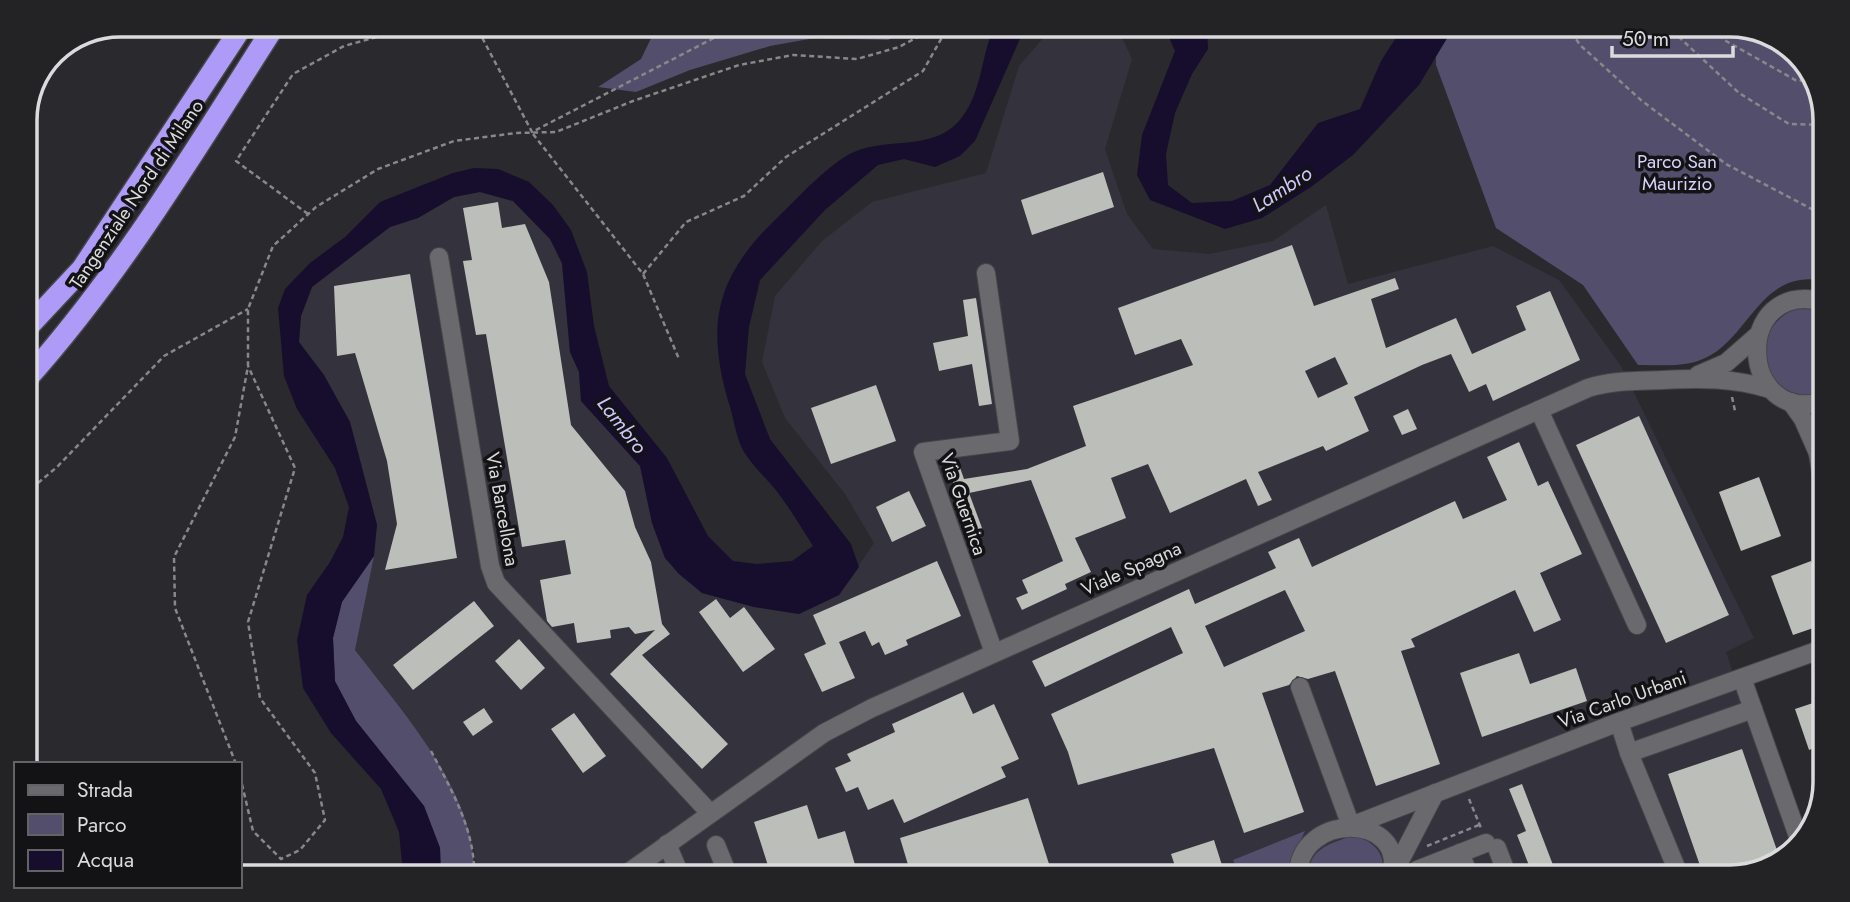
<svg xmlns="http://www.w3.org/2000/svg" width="1850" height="902" font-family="Jost,sans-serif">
	<rect width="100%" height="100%" fill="#2a292e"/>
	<path fill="#34323c" d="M1077,25H1100L1120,33L1132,59L1105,149L1127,214L1153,249L1209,254L1273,241L1326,205L1348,284L1493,246L1559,280L1621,366L1754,638L1726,652L1793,850L1783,862L1731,877H474L475,853L466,827L431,751L355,650L377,525L350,422L299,342L301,316L312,287L390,227L418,218L454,197L480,192L513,201L550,239L562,264L570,352L579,372L581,401L640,466L652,522L665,558L702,593L754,607L799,614L839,595L874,543L845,494L785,418L762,362L775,296L822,241L872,202L986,173L1019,66L1051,29Z"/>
	<g fill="#534e6c">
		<path d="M652,25H919L888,40L815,38L770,46L690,70L636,92L598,87L641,59L655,30Z"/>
		<path d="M1435,25H1730L1772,34L1810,67L1825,114V281C1757,267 1750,344 1698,361C1679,367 1657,365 1638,365L1583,285L1496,228L1436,65Z"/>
		<path d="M1801,307L1825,311V392C1772,416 1734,329 1801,307Z"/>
		<path d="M374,556L355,650C403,713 478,794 474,877H441L440,848L424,806L356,721L335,682L333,638L342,601Z"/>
		<path d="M1305,831L1284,877H1240L1233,860Z"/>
		<path d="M1351,836C1372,838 1389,855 1381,877H1308C1309,849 1327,845 1351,836Z"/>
	</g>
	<g fill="#170e2e">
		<path d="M995,25H1026L975,141L960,156L935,167L904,159L878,165L825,210L760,280L749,327L745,374L770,439L851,544L859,567L839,595L799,614L754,607L702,593L679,574L665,558L652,523L640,466L581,401L579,372L570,352L562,263L550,239L513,201L480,192L454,197L418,218L390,227L312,287L301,316L299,342L324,375L350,422L377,525L374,556L342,602L333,638L335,681L356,721L424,806L440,848L441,877H399L402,863L399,832L381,789L331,733L303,688L297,640L307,595L330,562L343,537L349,507L335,468L297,409L284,376L278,308L285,289L310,263L345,237L380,202L453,173L474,168L498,169L529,182L553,205L571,230L587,272L594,326L609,386L667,458L708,536L733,561L757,564L792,561L813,546C801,527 789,507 775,489C765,477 752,465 744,452C737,440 734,421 730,407C705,325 715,277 778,217C799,197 829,163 854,152C889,137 931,151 958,122C983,95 980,56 995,25Z"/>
		<path d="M1158,25H1207L1208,49L1192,74L1175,113L1166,154L1168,185L1192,203L1232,201L1270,185L1318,123L1360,109L1381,61L1404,25H1455L1419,85L1353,155L1311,187L1262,218L1225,229L1150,200L1137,175L1142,135L1175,51L1167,33Z"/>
	</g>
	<g fill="#bbbeb9" fill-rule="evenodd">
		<path d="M1103,172L1114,207L1032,235L1021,200Z"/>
		<path d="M498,202L502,228L525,224L549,282L571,425L625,491L635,527L651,562L662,624L670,634L642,655L728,744L702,769L610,674L655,630L635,634L629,627L610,630L611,638L577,643L574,623L552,627L547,621L540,580L571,574L565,540L522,547L486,334L476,335L463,261L472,260L463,208Z"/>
		<path d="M1292,245L1314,306L1395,278L1399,289L1371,299L1386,348L1456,318L1472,354L1526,330L1516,306L1550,291L1580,360L1493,401L1486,384L1469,392L1451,354L1422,365L1354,397L1369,431L1326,451L1323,446L1258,472L1272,500L1258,506L1246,479L1170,513L1148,464L1111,478L1126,518L1075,538L1091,572L1065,584L1067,589L1022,610L1016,598L1028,593L1022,580L1063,561L1031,480L969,493L982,528L968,533L948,465L958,462L964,479L1027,469L1086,446L1073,406L1193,365L1181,339L1135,355L1118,308ZM1335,357L1348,384L1318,398L1305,371Z"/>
		<path d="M410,274L457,558L385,570L397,524L387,461L355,353L337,356L334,286Z"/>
		<path d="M976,298L992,404L979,406L972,364L939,371L933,343L968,336L963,300Z"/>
		<path d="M876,385L896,441L831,464L811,408Z"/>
		<path d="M1408,409L1417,429L1402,435L1393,416Z"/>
		<path d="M1639,416L1729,615L1666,643L1576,445Z"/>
		<path d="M1519,442L1538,486L1548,481L1582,554L1540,573L1561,620L1534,632L1515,590L1411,639L1415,647L1401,651L1440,764L1376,786L1335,671L1308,679L1297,676L1289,685L1262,693L1304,812L1244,833L1214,748L1078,785L1068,752L1051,714L1183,653L1171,627L1045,687L1032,661L1189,589L1195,604L1276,568L1268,552L1299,538L1312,567L1455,501L1463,519L1507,500L1487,457ZM1285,590L1305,631L1224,667L1205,626Z"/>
		<path d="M1759,477L1781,536L1741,551L1719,492Z"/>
		<path d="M909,491L926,526L892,542L876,507Z"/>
		<path d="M937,561L961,616L906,640L908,645L885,655L879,642L872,646L865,631L839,642L855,678L822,692L804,654L826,644L813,615Z"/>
		<path d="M1811,561L1825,600V624L1793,635L1771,576Z"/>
		<path d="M716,599L730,618L744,607L775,649L743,672L699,612Z"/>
		<path d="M474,601L494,626L413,690L393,665Z"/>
		<path d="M519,639L545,668L521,690L495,661Z"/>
		<path d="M1519,653L1530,684L1576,668L1587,701L1482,737L1460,673Z"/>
		<path d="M963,692L973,714L994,704L1019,759L1001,767L1006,777L904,823L893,799L868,810L858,787L846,792L835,768L851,761L847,754L895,732L892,724Z"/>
		<path d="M1825,699V744L1809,750L1795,709Z"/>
		<path d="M484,708L493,722L473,736L463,722Z"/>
		<path d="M574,713L606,756L583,773L551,729Z"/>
		<path d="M1742,749L1781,862L1731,877H1704L1668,774Z"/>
		<path d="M1522,784L1553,865L1532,873L1517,835L1526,831L1509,789Z"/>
		<path d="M1028,798L1050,867L1017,878H912L900,838Z"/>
		<path d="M807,805L818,839L845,831L859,878H772L754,822Z"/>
		<path d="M1214,840L1226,878H1179L1171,854Z"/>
	</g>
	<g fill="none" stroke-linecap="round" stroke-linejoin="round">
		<defs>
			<g id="minor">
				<path d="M439,257L490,566L496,583L710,813"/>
				<path d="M986,273L1010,441L923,452L994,653"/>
				<path d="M1825,302C1731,277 1738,428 1825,401"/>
				<path d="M1698,375L1726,363L1758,335"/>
				<path d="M1791,402L1803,419L1818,453"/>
				<path d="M1539,410L1637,625"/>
				<path d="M1825,411L1818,453L1825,497"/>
				<path d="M1742,678L1800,842"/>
				<path d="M1300,687L1351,826L1619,722L1825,648"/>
				<path d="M1619,722L1629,753L1753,709"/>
				<path d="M1629,753L1680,877"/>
				<path d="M667,844L681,877"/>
				<path d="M716,845L729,877"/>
				<path d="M1497,848L1508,877"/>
				<path d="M1460,853L1470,877"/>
				<path d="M1417,870L1486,843"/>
				<path d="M1393,874L1435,793"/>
				<path d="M622,877L824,733L872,708L1588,388C1613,380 1637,381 1663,380C1701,378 1733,378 1770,389"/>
				<path d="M1298,877C1297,811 1409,812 1391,877"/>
			</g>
			<g id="highway">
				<path d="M25,330L82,269L243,25"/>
				<path d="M25,381C122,273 197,147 275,25"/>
			</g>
		</defs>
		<use href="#minor" stroke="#47464a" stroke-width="20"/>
		<use href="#highway" stroke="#47464a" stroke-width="24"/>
		<g stroke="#88888c" stroke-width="2.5" stroke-dasharray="5 3.5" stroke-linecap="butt">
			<path d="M446,25L477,28L532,132L739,25"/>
			<path d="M1567,25L1580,45L1642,101L1726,164L1825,216"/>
			<path d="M1666,25L1739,93L1789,124L1825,125"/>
			<path d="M1705,25L1726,41L1797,81L1814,79"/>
			<path d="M533,134L643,274L679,359"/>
			<path d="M308,214L236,161L293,74L344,46L421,25"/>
			<path d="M643,274L686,222L744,196L786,157L923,71L949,25"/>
			<path d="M1732,397L1735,411"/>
			<path d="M25,494L57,467L164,356L248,309"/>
			<path d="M431,751C452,791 476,832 474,877"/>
			<path d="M236,764L175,608L174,557L235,437L248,366V309L273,246L316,207L378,169L454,141L516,133L556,132L633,101L739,65L793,55L857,59L899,47L940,25"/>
			<path d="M240,776L253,831L281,859L300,850L325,820L315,773L260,698L248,622L295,468L248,366"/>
			<path d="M1469,799L1481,828"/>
			<path d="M1427,846L1479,825"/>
		</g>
		<use href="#minor" stroke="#6a696e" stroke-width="18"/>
		<use href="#highway" stroke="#ad9bf7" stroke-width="21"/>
	</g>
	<g text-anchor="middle" stroke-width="7" stroke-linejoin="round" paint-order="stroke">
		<g font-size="19" fill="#d8d2fa" stroke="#131214">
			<text x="1677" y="168">Parco San<tspan x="1677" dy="22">Maurizio</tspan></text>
		</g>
		<g font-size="19" fill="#dbdbde" stroke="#131214">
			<text transform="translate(136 194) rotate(-56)" y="7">Tangenziale Nord di Milano</text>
			<text transform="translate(964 504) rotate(71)" y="7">Via Guernica</text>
			<text transform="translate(503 509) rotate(80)" y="7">Via Barcellona</text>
			<text transform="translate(1131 568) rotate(-24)" y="7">Viale Spagna</text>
			<text transform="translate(1622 699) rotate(-20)" y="7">Via Carlo Urbani</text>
		</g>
		<g font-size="21" font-style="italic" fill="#cec6fb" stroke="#131214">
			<text transform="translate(1282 189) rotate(-33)" y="7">Lambro</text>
			<text transform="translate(622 425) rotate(52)" y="7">Lambro</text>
		</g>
	</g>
	<path d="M0 0H1850V902H0ZM120 37H1730A83 83 0 0 1 1813 120V782A83 83 0 0 1 1730 865H120A83 83 0 0 1 37 782V120A83 83 0 0 1 120 37Z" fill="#232224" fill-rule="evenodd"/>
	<path fill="none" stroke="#dbdbde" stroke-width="3.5" d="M120 37H1730A83 83 0 0 1 1813 120V782A83 83 0 0 1 1730 865H120A83 83 0 0 1 37 782V120A83 83 0 0 1 120 37Z"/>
	<rect x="14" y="762" width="228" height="126" fill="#131214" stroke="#636265" stroke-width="2"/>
	<rect x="28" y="785" width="35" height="10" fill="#6a696e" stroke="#636265" stroke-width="2"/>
	<text x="77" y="797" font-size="21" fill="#dbdbde">Strada</text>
	<rect x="28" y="814" width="35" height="21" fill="#534e6c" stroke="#636265" stroke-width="2"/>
	<text x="77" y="832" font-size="21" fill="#dbdbde">Parco</text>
	<rect x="28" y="850" width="35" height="21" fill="#170e2e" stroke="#636265" stroke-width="2"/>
	<text x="77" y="867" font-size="21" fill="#dbdbde">Acqua</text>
	<path d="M1612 46v10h121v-10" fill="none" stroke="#dbdbde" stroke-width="3.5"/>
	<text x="1622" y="46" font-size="21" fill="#dbdbde" stroke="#131214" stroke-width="5" paint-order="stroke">50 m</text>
</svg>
